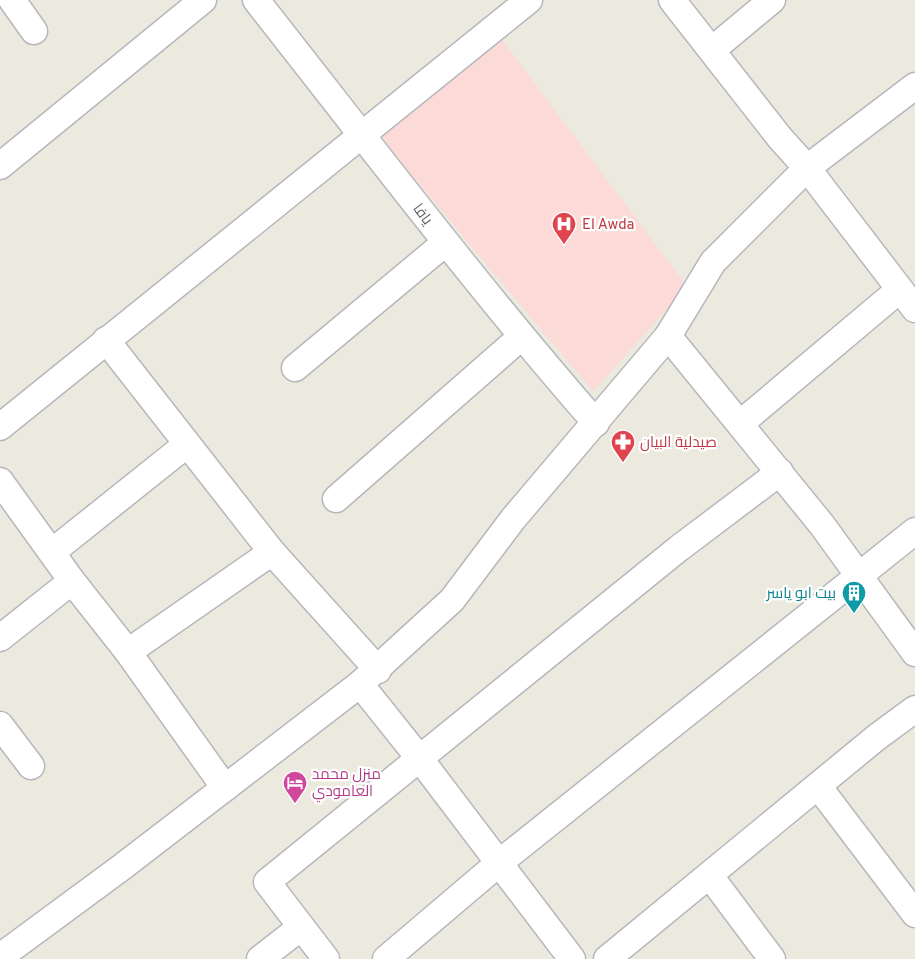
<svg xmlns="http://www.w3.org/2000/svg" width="915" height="959" font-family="Overpass,Cairo,sans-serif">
	<rect width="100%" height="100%" fill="#ece9de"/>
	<path fill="#fcdad7" d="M498,34L687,287L593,391L373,129Z"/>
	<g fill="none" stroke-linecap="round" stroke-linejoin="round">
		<defs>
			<g id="minor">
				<path d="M12,0L34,31"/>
				<path d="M256,0C368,142 477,287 596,423"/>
				<path d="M672,0L780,138L807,168L915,309"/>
				<path d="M712,50L772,0"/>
				<path d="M0,166L203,0"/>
				<path d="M668,336L822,525L915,653"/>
				<path d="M106,340L272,552L378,670"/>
				<path d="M295,368L445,243"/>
				<path d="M741,423L899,290"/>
				<path d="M0,427L529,0"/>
				<path d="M0,481L72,581L128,652L225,788"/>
				<path d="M336,499L521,337"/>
				<path d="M52,552L186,445"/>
				<path d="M0,638L72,581"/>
				<path d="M128,652L272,552"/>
				<path d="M360,684L420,759L572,959"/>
				<path d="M0,725L31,766"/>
				<path d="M818,786L915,914"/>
				<path d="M710,876L772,959"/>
				<path d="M0,957L122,867L360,684L452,600L513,519L668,336L713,262L807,168L915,86"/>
				<path d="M260,959L301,927"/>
				<path d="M326,959L267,882L678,549L780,472"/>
				<path d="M386,959L499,863L915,531"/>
				<path d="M607,959L877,737L915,709"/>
			</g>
		</defs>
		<use href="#minor" stroke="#b5b7bd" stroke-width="29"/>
		<use href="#minor" stroke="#fff" stroke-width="26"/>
	</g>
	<defs>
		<symbol id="hospital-pin" viewBox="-11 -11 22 30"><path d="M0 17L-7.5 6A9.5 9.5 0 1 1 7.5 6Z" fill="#e0444e" stroke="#fff"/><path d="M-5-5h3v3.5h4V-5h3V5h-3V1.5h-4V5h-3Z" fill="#fff"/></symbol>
		<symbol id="pharmacy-pin" viewBox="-11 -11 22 30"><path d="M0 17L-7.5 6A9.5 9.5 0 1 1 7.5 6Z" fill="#e0444e" stroke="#fff"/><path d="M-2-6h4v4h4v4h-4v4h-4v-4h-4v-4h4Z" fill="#fff"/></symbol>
		<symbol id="building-pin" viewBox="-11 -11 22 30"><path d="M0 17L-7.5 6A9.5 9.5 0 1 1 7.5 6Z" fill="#0f9aa8" stroke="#fff"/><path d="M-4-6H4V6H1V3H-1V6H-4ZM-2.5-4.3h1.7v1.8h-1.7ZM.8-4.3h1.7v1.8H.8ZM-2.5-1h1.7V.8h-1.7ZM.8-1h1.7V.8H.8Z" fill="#fff"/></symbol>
		<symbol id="hotel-pin" viewBox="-11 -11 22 30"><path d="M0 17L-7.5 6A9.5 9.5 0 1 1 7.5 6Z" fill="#d1479c" stroke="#fff"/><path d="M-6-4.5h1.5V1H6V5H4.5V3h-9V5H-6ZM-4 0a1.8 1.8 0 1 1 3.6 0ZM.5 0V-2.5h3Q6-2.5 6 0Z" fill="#fff"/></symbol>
	</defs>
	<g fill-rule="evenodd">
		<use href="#hospital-pin" x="550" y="210" width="28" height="38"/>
		<use href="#pharmacy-pin" x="609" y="428" width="28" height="38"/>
		<use href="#building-pin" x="840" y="579" width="28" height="38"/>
		<use href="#hotel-pin" x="281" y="769" width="28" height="38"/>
	</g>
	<g text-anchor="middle" stroke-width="4.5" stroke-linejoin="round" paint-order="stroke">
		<g font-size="15" fill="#585c61" stroke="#fff">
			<text transform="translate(423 214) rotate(53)" y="5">يافا</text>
		</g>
		<g font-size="15" fill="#be3a42" stroke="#fff" text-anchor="start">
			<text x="582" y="229">El Awda</text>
			<text x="640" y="447">صيدلية البيان</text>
		</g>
		<g font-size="15" fill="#0d838f" stroke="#fff" text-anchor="end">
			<text x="836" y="598">بيت ابو ياسر</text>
		</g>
		<g font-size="15" fill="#b23c85" stroke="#fff" text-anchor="start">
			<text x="312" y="779">منزل محمد<tspan x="312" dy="17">العامودي</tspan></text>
		</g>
	</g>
</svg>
